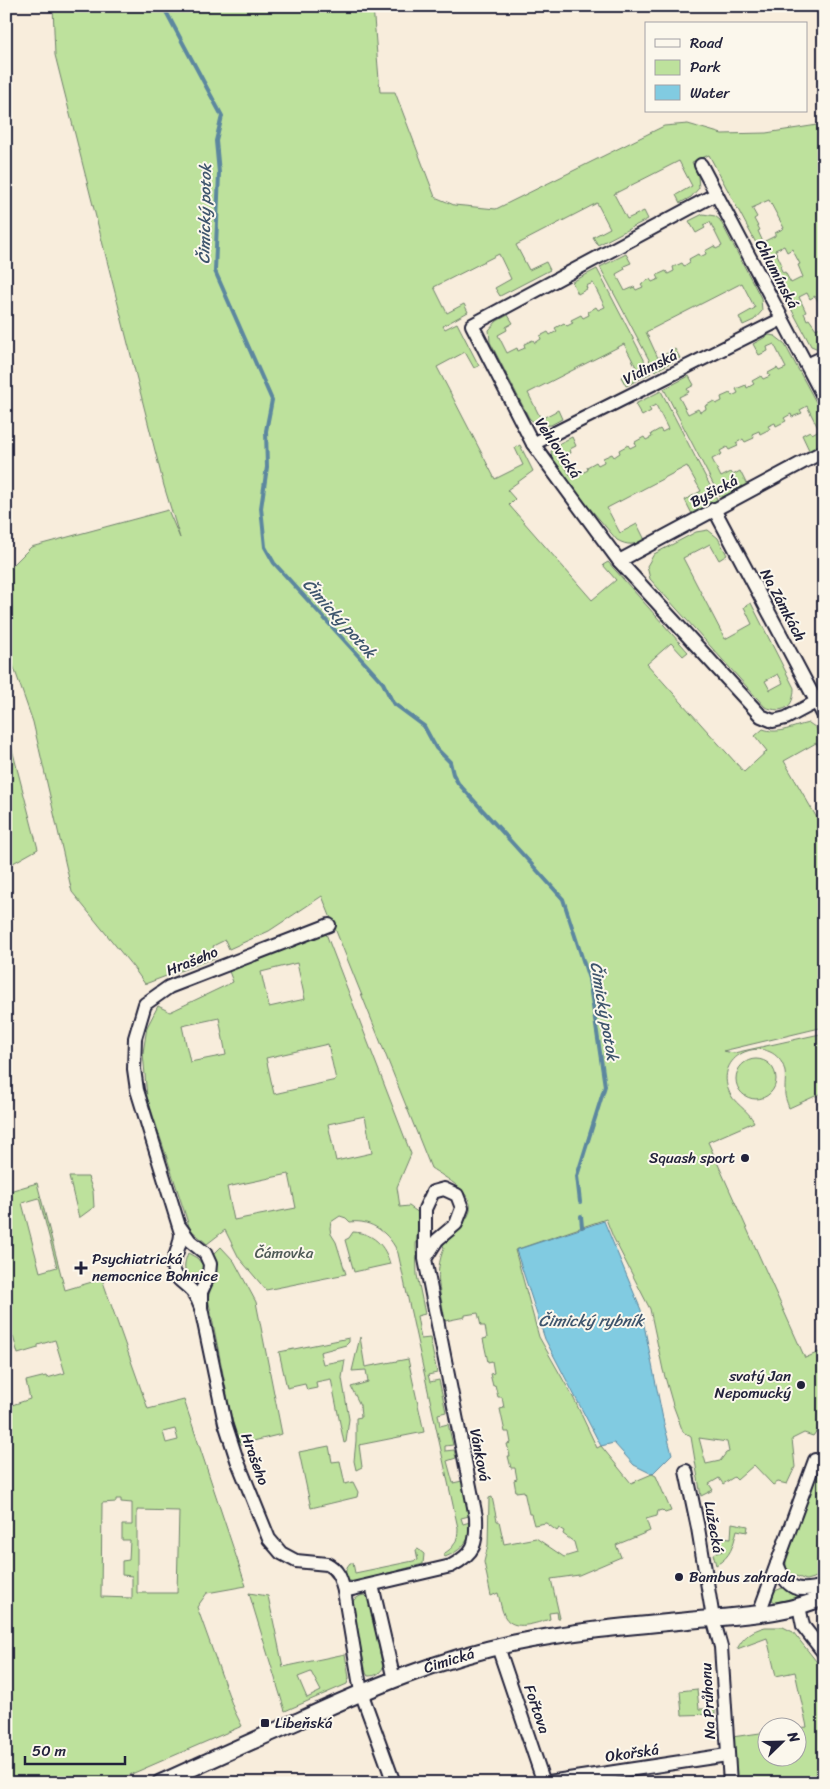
<svg xmlns="http://www.w3.org/2000/svg" width="830" height="1789" font-family="Sriracha,sans-serif">
	<rect width="100%" height="100%" fill="#f8eddc"/>
	<filter id="ink" filterUnits="userSpaceOnUse"><feTurbulence type="fractalNoise" baseFrequency=".02" numOctaves="2"/><feDisplacementMap in="SourceGraphic" scale="10" xChannelSelector="R" yChannelSelector="G"/><feConvolveMatrix kernelMatrix="1 2 1 2 8 2 1 2 1" color-interpolation-filters="sRGB"/></filter>
	<g filter="url(#ink)">
		<g fill="#bde19c" stroke="#70826c" fill-rule="evenodd">
			<path d="M53,6H373L380,92H395L435,197L454,205L496,209L664,126L688,124L722,134L766,133L824,124V310L815,296L810,299L807,293L799,297L806,312L804,313L807,320L809,319L816,329L824,325V349L821,350L811,346L709,155L692,162L698,176L699,188L691,197L680,203L676,195L692,186L679,161L614,194L627,219L644,211L648,219L598,245L593,237L610,228L597,203L516,245L529,270L546,262L550,270L500,296L495,288L511,279L499,254L434,287L447,313L464,304L468,312L443,326L445,329L457,323L479,366L474,368L465,352L437,367L495,479L523,465L515,448L520,445L533,471L507,490L515,499L509,505L592,600L616,580L603,565L608,562L688,652L683,656L671,643L647,664L744,772L767,751L755,736L763,729C780,735 793,726 809,723C825,733 824,739 824,756L816,743L784,761L824,830V1027L723,1051L734,1053L820,1034H824V1092L789,1108C787,1102 784,1096 785,1089C785,1079 787,1073 782,1063C766,1035 716,1053 728,1089C732,1103 748,1109 754,1122L708,1142L805,1358L824,1350V1417L821,1425L813,1436L804,1433L792,1439L795,1467L787,1484L778,1482L773,1485L754,1465L737,1480L734,1477L723,1484L719,1478L709,1484L713,1490L701,1496L691,1437L683,1432L673,1405L663,1370L650,1309L613,1237L606,1219L515,1250L539,1337L574,1399L597,1448L601,1446L631,1483L652,1474L656,1476L671,1511L665,1513L662,1510L658,1511L657,1516L646,1519L650,1531L616,1545L621,1557L579,1575L551,1579L560,1618H558L557,1612L549,1613L550,1619C536,1623 514,1632 505,1617C501,1610 500,1600 498,1593L491,1596L484,1562L488,1545L489,1498L492,1497L497,1521H499L504,1544L536,1538L564,1557L577,1553L574,1542L563,1534L564,1531L559,1528L557,1531L546,1523L534,1525L531,1514H529L524,1491L516,1492L514,1480L517,1479L515,1468H511L508,1456H510L507,1444L511,1443L509,1432H505L500,1409L504,1408L502,1397H498L495,1385L493,1386L490,1374L494,1373L492,1361L488,1362L483,1339L487,1338L485,1326H481L478,1313L465,1315V1317L445,1321C441,1293 433,1275 444,1248L443,1245C450,1236 462,1226 468,1216C480,1195 444,1177 431,1168L322,896L269,931L229,949L225,940L213,946L217,957L145,984L133,967L72,892L33,722L6,645V572L31,547L168,510L180,538L164,486L55,55ZM769,200L784,228L775,233V236L763,242L758,231L760,230L754,219L757,217L752,208L761,204V202L762,203ZM784,246L787,252L792,249L800,264L798,265L803,277L791,283L785,272L783,273L780,267L782,265L775,250ZM699,1438L727,1442L729,1452L726,1453L720,1461L706,1464Z"/>
			<path d="M703,214L715,216L720,220L761,298L762,311L754,320L743,325L739,317L755,308L742,283L646,332L658,358L675,349L680,358L655,371L600,267L626,254L631,263L624,266L625,269L616,274L625,291L634,287L636,290L643,287L641,284L650,279L652,282L659,279L657,275L666,271L668,274L674,271L673,267L682,263L684,266L690,262L689,259L698,254L700,257L706,254L705,251L714,246L716,249L722,246L710,222L703,225L705,228L696,233L689,221Z"/>
			<path d="M597,269L651,373L626,386L621,377L637,369L624,344L528,393L541,419L558,410L562,419L551,425L538,426L529,418L490,342L489,330L497,321L508,315L513,323L506,327L507,330L498,335L507,353L517,348L518,351L525,348L524,344L533,340L535,343L541,339L540,336L548,332L550,335L557,331L555,328L564,323L567,326L573,323L571,320L581,315L583,318L589,315L588,312L596,307L598,310L605,307L593,283L586,286L587,289L578,294L572,282Z"/>
			<path d="M769,335L775,336L784,343L824,417V444L810,452L802,435L810,431L812,434L819,430L807,406L800,410L802,413L792,417L791,414L784,418L786,421L776,426L775,423L768,426L770,429L760,434L759,431L752,434L754,438L745,442L743,439L736,443L738,446L729,450L727,447L720,451L722,454L712,459L721,477L731,472L733,475L740,471L747,485L721,499L664,389L689,376L694,385L687,389L689,392L679,397L688,414L698,409L700,412L706,409L705,406L714,401L716,404L722,401L721,397L730,393L732,396L738,393L736,389L746,385L747,388L754,384L752,381L761,376L763,379L770,376L768,373L777,368L779,371L786,368L774,344L767,347L768,351L759,355L753,344Z"/>
			<path d="M661,391L718,501L692,514L685,500L701,491L687,466L607,508L620,533L637,524L645,540C634,545 628,546 617,540L553,465L551,451L560,443L572,437L576,446L570,449L571,453L561,458L570,475L580,470L582,473L588,470L587,467L596,462L598,465L604,462L603,458L612,454L614,457L620,453L619,450L628,445L630,448L636,445L635,442L644,437L646,440L652,437L651,434L660,429L662,432L668,429L656,405L649,408L651,411L642,416L635,404Z"/>
			<path d="M708,530L718,538L727,555L719,560L710,544L683,558L725,639L752,624L744,607L751,603L794,688C794,708 783,714 765,707L650,579L647,566L654,554L696,532ZM778,674L783,683L770,690L765,681Z"/>
			<path d="M6,726L38,849L6,867Z"/>
			<path d="M325,931L411,1154L397,1187L400,1207L409,1206L419,1213L416,1245L417,1275L425,1314L417,1316L421,1339L430,1338L437,1373L428,1375L430,1382L439,1380L446,1412L438,1414L440,1426L448,1424L453,1445L445,1446V1451L454,1450L456,1458L447,1461L453,1483L462,1481L469,1516L461,1518L463,1524L470,1522C472,1540 461,1551 445,1557L443,1554C454,1548 458,1541 458,1528L398,1253C390,1234 372,1219 350,1222L346,1218L340,1216L331,1222L330,1228L331,1234L336,1242L346,1274L266,1290L239,1258L225,1230L207,1244L190,1229L147,1097L143,1053L147,1027L158,1006L170,1012L233,982L227,966ZM297,963L305,999L269,1007L261,972ZM219,1018L226,1055L190,1062L182,1026ZM328,1044L336,1080L274,1094L266,1058ZM365,1116L372,1153L336,1161L328,1124ZM289,1174L296,1208L234,1220L227,1187Z"/>
			<circle cx="756" cy="1079" r="20"/>
			<path d="M69,1177H88L93,1191L94,1207L79,1218Z"/>
			<path d="M37,1183L65,1290L102,1279L148,1409L184,1400L246,1586L207,1593L197,1607L234,1710L242,1726L111,1783H6V1396L9,1406L30,1399L26,1381L46,1376L47,1378L65,1373L55,1340L38,1345V1348L18,1354L13,1336L6,1337V1192ZM39,1198L57,1267L40,1272L22,1203ZM175,1429L178,1440L166,1443L163,1432ZM116,1499H121V1502L132,1503V1525H122V1540H130L129,1560L122,1561V1575L132,1576V1598L101,1597L102,1503L116,1502ZM137,1510L179,1511L177,1593H137Z"/>
			<path d="M353,1232C373,1233 385,1245 390,1264L354,1272L345,1240L349,1238Z"/>
			<path d="M221,1247L234,1261L256,1302L282,1434L237,1445L208,1298L214,1277L213,1255Z"/>
			<path d="M188,1253L197,1258L203,1265V1276L197,1285C184,1275 182,1268 188,1253Z"/>
			<path d="M360,1337L365,1367L408,1359L424,1432L359,1445L362,1467L356,1470L354,1461L356,1441V1418L361,1417L360,1405L351,1387L368,1382L366,1370L352,1371Z"/>
			<path d="M349,1338V1342L346,1345L320,1352L323,1364L345,1360L342,1378L349,1419L346,1442L344,1443L331,1379L316,1382L317,1388L307,1390L305,1384L287,1388L279,1352Z"/>
			<path d="M329,1446L332,1462L340,1461L345,1484L353,1482L358,1492L357,1497L311,1508L299,1452Z"/>
			<path d="M824,1455V1575L806,1580L796,1576L793,1580L786,1569V1557Z"/>
			<path d="M732,1523L748,1526L747,1532L737,1530C733,1546 731,1557 716,1565L713,1554L723,1551L720,1537L731,1538Z"/>
			<path d="M418,1549L424,1554L423,1564L354,1582L347,1580C345,1572 345,1569 350,1563H353L355,1573L418,1560L416,1550Z"/>
			<path d="M782,1588L807,1597L775,1602L772,1600L771,1596L775,1591Z"/>
			<path d="M249,1593L268,1596L283,1667L345,1654L349,1678L347,1684L285,1711ZM311,1672L321,1691L307,1698L298,1677Z"/>
			<path d="M364,1595L369,1598L383,1668C379,1674 376,1676 368,1676L366,1673L352,1605V1601L360,1596Z"/>
			<path d="M824,1613V1633L817,1631L819,1618Z"/>
			<path d="M765,1627H783L793,1632L824,1671V1783H736L732,1737L767,1732L768,1756H798V1728L807,1727L795,1672L776,1676L767,1638L737,1649C744,1636 751,1631 765,1627Z"/>
			<path d="M697,1689L699,1709H715V1714L682,1715L680,1691Z"/>
		</g>
		<path fill="#81cbe1" stroke="#5b879f" d="M604,1221L641,1310L664,1424L672,1454L652,1474L634,1465L614,1443L601,1446L545,1339L516,1250Z"/>
		<g fill="none" stroke-linecap="round" stroke-linejoin="round">
			<g stroke="#5b879f" stroke-width="4">
				<path d="M163,6L222,116L216,141L219,173L215,271L272,400L266,431L267,467L261,508L265,547L274,563L383,683L393,703L424,726L436,748L450,762L453,774L458,783L563,899L589,979L605,1086L577,1176L580,1202"/>
				<path d="M581,1216L582,1227"/>
			</g>
			<defs>
				<g id="minor">
					<path d="M701,165L824,398"/>
					<path d="M716,194L472,325L533,444L619,561L761,716L773,721L786,718L816,702"/>
					<path d="M807,365L824,357"/>
					<path d="M533,444L782,319"/>
					<path d="M714,509L824,716"/>
					<path d="M619,561L824,451"/>
					<path d="M180,1227L190,1241L205,1253L210,1264L209,1275L201,1292V1308L225,1423L237,1460L269,1539L281,1553L296,1561L327,1564C339,1570 341,1580 344,1591"/>
					<path d="M201,1308C199,1302 196,1296 192,1291C185,1283 174,1279 173,1267C173,1256 181,1247 181,1233L137,1090L134,1069L135,1038L145,1004L169,987L329,925"/>
					<path d="M686,1471L698,1528L713,1618L721,1647L730,1783"/>
					<path d="M777,1564C787,1590 798,1593 824,1586"/>
					<path d="M372,1585L394,1680"/>
					<path d="M799,1606L803,1626L824,1653"/>
					<path d="M759,1613L815,1460"/>
					<path d="M498,1647L544,1783"/>
					<path d="M394,1783L361,1692L344,1591L451,1566C475,1553 477,1544 476,1517L425,1259V1209L433,1192L444,1189L457,1195L462,1208L456,1224L437,1240L425,1259"/>
					<path d="M542,1783L727,1755"/>
				</g>
				<g id="tertiary">
					<path id="s1" d="M160,1783C206,1762 252,1741 298,1721C367,1689 439,1659 514,1643C577,1630 641,1625 705,1619C745,1615 787,1614 824,1597"/>
				</g>
			</defs>
			<use href="#minor" stroke="#22223b" stroke-width="16"/>
			<use href="#tertiary" stroke="#22223b" stroke-width="19"/>
			<use href="#minor" stroke="#fbf7ec" stroke-width="12"/>
			<use href="#tertiary" stroke="#fbf7ec" stroke-width="15"/>
		</g>
	</g>
	<g fill="#22223b" stroke="#fbf7ec" stroke-width="2">
		<circle cx="745" cy="1158" r="5"/>
		<path d="M78.5 1260.5h5v5h5v5h-5v5h-5v-5h-5v-5h5z"/>
		<circle cx="801" cy="1385" r="5"/>
		<circle cx="679" cy="1577" r="5"/>
		<rect x="260" y="1718" width="10" height="10" rx="2.5"/>
	</g>
	<g text-anchor="middle" stroke-width="4" stroke-linejoin="round" paint-order="stroke">
		<g font-size="15" fill="#22223b" stroke="#fbf7ec">
			<text transform="translate(777 274) rotate(62)" y="5">Chlumínská</text>
			<text transform="translate(650 367) rotate(-27)" y="5">Vidimská</text>
			<text transform="translate(558 448) rotate(56)" y="5">Vehlovická</text>
			<text transform="translate(714 491) rotate(-28)" y="5">Byšická</text>
			<text transform="translate(783 605) rotate(62)" y="5">Na Zámkách</text>
			<text transform="translate(192 961) rotate(-22)" y="5">Hrašeho</text>
			<text transform="translate(480 1455) rotate(79)" y="5">Vánková</text>
			<text transform="translate(255 1459) rotate(70)" y="5">Hrašeho</text>
			<text transform="translate(714 1527) rotate(80)" y="5">Lužecká</text>
			<text dy="5" stroke="none"><textPath href="#s1" startOffset="314">Čimická</textPath></text>
			<text transform="translate(708 1701) rotate(-93)" y="5">Na Průhonu</text>
			<text transform="translate(537 1709) rotate(71)" y="5">Fořtova</text>
			<text transform="translate(632 1753) rotate(-8)" y="5">Okořská</text>
		</g>
		<g font-size="15" fill="#22223b" stroke="#fbf7ec" text-anchor="start">
			<text x="735" y="1163" text-anchor="end">Squash sport</text>
			<text x="92" y="1264">Psychiatrická<tspan x="92" dy="17">nemocnice Bohnice</tspan></text>
			<text x="791" y="1381" text-anchor="end">svatý Jan<tspan x="791" dy="17">Nepomucký</tspan></text>
			<text x="689" y="1582">Bambus zahrada</text>
			<text x="275" y="1728">Libeňská</text>
		</g>
		<g font-size="15" fill="#505b58" stroke="#fbf7ec">
			<text x="284" y="1258">Čámovka</text>
		</g>
		<g font-size="16" font-style="italic" fill="#3e556d" stroke="#fbf7ec">
			<text transform="translate(204 214) rotate(-89)" y="6">Čimický potok</text>
			<text transform="translate(340 618) rotate(48)" y="6">Čimický potok</text>
			<text transform="translate(605 1011) rotate(80)" y="6">Čimický potok</text>
			<text x="591" y="1326">Čimický rybník</text>
		</g>
	</g>
	<rect width="830" height="1789" fill="none" stroke="#fbf7ec" stroke-width="25"/>
	<rect x="12" y="12" width="805" height="1764" fill="none" stroke="#22223b" stroke-width="2" filter="url(#ink)"/>
	<rect x="645" y="22" width="162" height="90" fill="#fbf7ec" stroke="#a4a2a5"/>
	<rect x="655" y="39" width="25" height="8" fill="#fbf7ec" stroke="#a4a2a5"/>
	<text x="690" y="48" font-size="15" fill="#22223b">Road</text>
	<rect x="655" y="60" width="25" height="15" fill="#bde19c" stroke="#a4a2a5"/>
	<text x="690" y="72" font-size="15" fill="#22223b">Park</text>
	<rect x="655" y="85" width="25" height="15" fill="#81cbe1" stroke="#a4a2a5"/>
	<text x="690" y="98" font-size="15" fill="#22223b">Water</text>
	<g transform="translate(782 1742) rotate(67)"><circle r="24" fill="#fbf7ec" stroke="#a4a2a5"/>
	<path d="M0-4L9 19L0 12L-9 19Z" fill="#22223b"/>
	<text y="-8" font-size="14" font-weight="bold" text-anchor="middle" fill="#22223b">N</text>
	</g>
	<path d="M25 1756v8h100v-8" fill="none" stroke="#22223b" stroke-width="2.5"/>
	<text x="32" y="1756" font-size="15" fill="#22223b" stroke="#fbf7ec" stroke-width="4" paint-order="stroke">50 m</text>
</svg>
